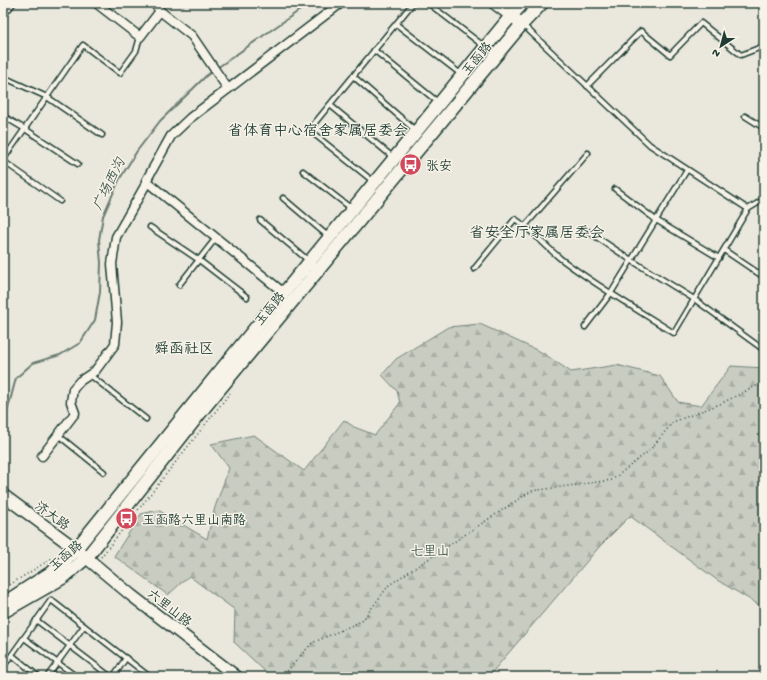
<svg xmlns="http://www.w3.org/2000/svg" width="767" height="680" font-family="'Gochi Hand','LXGW WenKai TC',sans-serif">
	<defs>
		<pattern id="forest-firs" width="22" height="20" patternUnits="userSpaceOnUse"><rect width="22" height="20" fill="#c8ccc1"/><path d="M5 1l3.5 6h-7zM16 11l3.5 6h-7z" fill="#abb0a6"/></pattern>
	</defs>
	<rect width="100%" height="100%" fill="#eae8dd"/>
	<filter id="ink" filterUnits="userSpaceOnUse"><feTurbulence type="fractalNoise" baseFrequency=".025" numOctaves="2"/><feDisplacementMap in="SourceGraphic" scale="8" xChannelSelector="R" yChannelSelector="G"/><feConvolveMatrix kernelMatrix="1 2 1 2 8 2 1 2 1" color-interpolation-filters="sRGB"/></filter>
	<g filter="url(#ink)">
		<path fill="url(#forest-firs)" stroke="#74847a" d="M480,324L543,353L571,372L617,365L660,376L678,402L701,406L731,366L764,368V608L717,580L630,516L600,546L488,677H271L234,642L235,610L189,576L168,595L114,556L141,514L158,510L207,539L215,507L229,468L211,444L254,435L304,471L344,420L354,427L375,435L400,403L397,391L382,375L396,359L448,327Z"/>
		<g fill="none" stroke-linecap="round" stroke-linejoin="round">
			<g stroke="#6a7c72" stroke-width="2">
				<path d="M217,68L310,3"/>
				<path d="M3,434L5,420L16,378L33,363L60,355L80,343L95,320L100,292L101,263L99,240L103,216L119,180L137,151L160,121L206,76L214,70"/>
			</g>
			<defs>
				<g id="lane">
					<path d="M428,3L485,47"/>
					<path d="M396,24L462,75"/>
					<path d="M374,50L439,103"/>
					<path d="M353,76L416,131"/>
					<path d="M3,77L47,97L102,135"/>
					<path d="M587,86L641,31L670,55L701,23L741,55L764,46"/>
					<path d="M330,105L394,158"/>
					<path d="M3,116L25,129L78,164"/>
					<path d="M745,116L764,128"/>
					<path d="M3,160L83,45L120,73L136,51L140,37"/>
					<path d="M3,161L60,201"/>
					<path d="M303,171L352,209"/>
					<path d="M374,182L309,130L413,3"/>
					<path d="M615,189L656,220L719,258"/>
					<path d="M283,198L329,237"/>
					<path d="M748,209L761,201L764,196"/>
					<path d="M260,220L309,261"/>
					<path d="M525,226L588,153"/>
					<path d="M150,227L199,260L247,297"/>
					<path d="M586,230L631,260L694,299L764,350"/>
					<path d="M724,250L764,277"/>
					<path d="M474,269L515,219C532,230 545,246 561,259C597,286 636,309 674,333L748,209L650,145L523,25"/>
					<path d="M179,285L216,238"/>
					<path d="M585,327L611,293L687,170"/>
					<path d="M90,375L146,419"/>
					<path d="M58,435L104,472"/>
					<path d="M36,620L111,677"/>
					<path d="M24,638L77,677"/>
					<path d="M12,655L39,677"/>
					<path d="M3,656L8,660"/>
					<path d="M3,667L51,600L150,677"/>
					<path d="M3,673L8,677"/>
					<path d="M47,677L84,626"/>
					<path d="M113,677L126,658"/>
				</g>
				<g id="street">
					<path d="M96,3L140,37L160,11L192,36L228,89"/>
					<path d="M154,3L160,11"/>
					<path d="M3,13L11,3"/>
					<path d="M284,293L146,181L171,136L190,118L341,3"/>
					<path d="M42,456L75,413L71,402L73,389L80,381L95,371L115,344L117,322L112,264L116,237L146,184"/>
				</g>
				<g id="secondary">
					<path d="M494,3L522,24"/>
					<path d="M3,495L76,549L131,595L237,677"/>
				</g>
				<g id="primary">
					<path d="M4,603L58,568L76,549L220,371L511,16L523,3"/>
					<path d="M3,612L64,577L87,557L204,408L522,24L542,3"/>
				</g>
			</defs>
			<use href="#lane" stroke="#1f3d34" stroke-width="7"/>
			<use href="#street" stroke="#1f3d34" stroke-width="11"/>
			<use href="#secondary" stroke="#1f3d34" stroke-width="14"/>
			<use href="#primary" stroke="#1f3d34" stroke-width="15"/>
			<g stroke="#1f3d34" stroke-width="1.5" stroke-dasharray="1 3" stroke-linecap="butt">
				<path d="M101,557L230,393"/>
				<path d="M3,589L54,557"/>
				<path d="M286,673L291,677"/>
				<path d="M282,677L312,643L362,621L389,585L531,491L612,480L650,450L673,422L720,404L756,386H764"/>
			</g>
			<use href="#lane" stroke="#f7f3e8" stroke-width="4"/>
			<use href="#street" stroke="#f7f3e8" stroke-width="8"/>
			<use href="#secondary" stroke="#f7f3e8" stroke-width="11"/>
			<use href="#primary" stroke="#f7f3e8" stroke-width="12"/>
		</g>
	</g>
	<defs>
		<symbol id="bus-disc" viewBox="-11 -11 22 22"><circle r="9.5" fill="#d1495b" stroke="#f7f3e8"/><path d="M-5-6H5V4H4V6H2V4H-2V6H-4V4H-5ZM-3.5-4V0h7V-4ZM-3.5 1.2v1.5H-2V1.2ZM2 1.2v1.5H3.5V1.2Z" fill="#fff"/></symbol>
	</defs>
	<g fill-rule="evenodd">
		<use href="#bus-disc" x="398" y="152" width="25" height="25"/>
		<use href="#bus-disc" x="114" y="506" width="25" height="25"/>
	</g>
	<g text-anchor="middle" stroke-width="3" stroke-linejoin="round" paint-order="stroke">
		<g font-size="13" fill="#1f3d34" stroke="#f7f3e8">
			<text transform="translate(476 58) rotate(-50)" y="5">玉函路</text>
			<text transform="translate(269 308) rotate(-50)" y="5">玉函路</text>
			<text transform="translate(53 515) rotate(36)" y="5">济大路</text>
			<text transform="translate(65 555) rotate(-41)" y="5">玉函路</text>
			<text transform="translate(170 607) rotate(38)" y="5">六里山路</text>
		</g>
		<g font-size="13" fill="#1f3d34" stroke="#f7f3e8" text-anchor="start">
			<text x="426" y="170">张安</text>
			<text x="142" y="524">玉函路六里山南路</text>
		</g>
		<g font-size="13" fill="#415a50" stroke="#f7f3e8">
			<text x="430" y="555">七里山</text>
		</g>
		<g font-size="14" font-style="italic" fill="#445c53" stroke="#f7f3e8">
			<text transform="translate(108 184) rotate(-64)" y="5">广场西沟</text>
		</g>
		<g font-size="15" fill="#1f3d34" stroke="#f7f3e8">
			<text x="318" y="135">省体育中心宿舍家属居委会</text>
			<text x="537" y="237">省安全厅家属居委会</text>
			<text x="184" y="353">舜函社区</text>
		</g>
	</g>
	<rect width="767" height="680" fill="none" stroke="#f7f3e8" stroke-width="16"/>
	<rect x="8" y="8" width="751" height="664" fill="none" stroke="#1f3d34" stroke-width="1.5" filter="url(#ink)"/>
	<g transform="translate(721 46) rotate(216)" stroke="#f7f3e8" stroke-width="3" paint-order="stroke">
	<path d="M0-3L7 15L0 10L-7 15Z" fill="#1f3d34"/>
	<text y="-6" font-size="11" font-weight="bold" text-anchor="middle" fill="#1f3d34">N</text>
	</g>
</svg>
